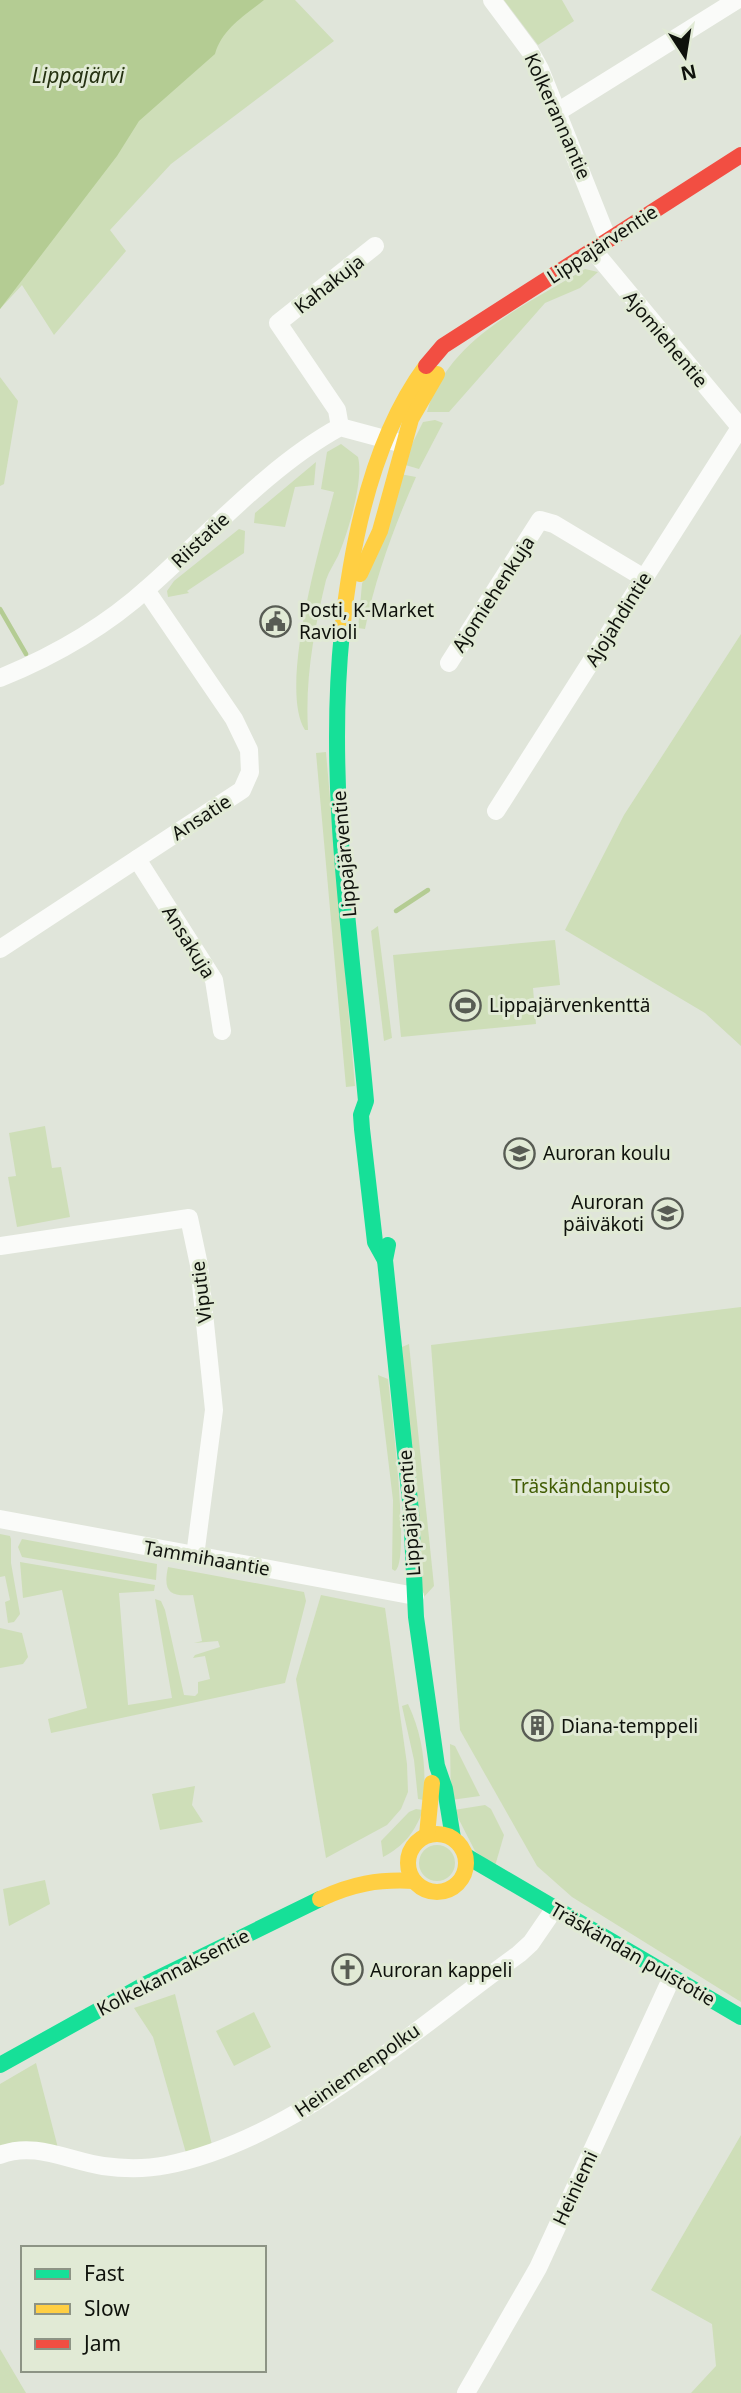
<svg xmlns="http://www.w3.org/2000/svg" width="741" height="2393" font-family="'Noto Sans',sans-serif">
	<rect width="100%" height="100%" fill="#e0e5da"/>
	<g fill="#cedeb8">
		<path d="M0,0H295L334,41L171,164L110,230L126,251L54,335L22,285L0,309Z"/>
		<path d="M504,0H562L574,21L538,45Z"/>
		<path d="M585,269L598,272L580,288L545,303L449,412H427C447,339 526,305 585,269Z"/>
		<path d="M0,377L18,401L4,484L0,486Z"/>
		<path d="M435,420L443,423L419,469L402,464L423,422Z"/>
		<path d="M341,444L358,457C364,480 348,533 338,556C334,564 329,571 326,580C314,630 305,679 308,730H305C278,687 321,543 334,492L321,489L327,452Z"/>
		<path d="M316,462L314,485L295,487L285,527L254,523L255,513Z"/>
		<path d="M400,474L416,477C394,527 376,575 365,629L358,628L362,584Z"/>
		<path d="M239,529L245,531L244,553L187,591L189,593L168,597L167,591L174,581Z"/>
		<path d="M741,634V1046L705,1013L565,930L624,815Z"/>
		<path d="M326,752L355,1086L346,1087L316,753Z"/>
		<path d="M378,926L392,1038L384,1041L371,931Z"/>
		<path d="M555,940L560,985L533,988L536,1024L401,1037L393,955Z"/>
		<path d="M45,1126L52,1168L61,1167L70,1217L17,1227L8,1177L16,1176L9,1133Z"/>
		<path d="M741,1307V2002L572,1897L537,1866L460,1730L431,1345Z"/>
		<path d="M409,1344L434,1586L422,1599L402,1347Z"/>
		<path d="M378,1375L388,1379C391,1405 411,1562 395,1571L392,1569L393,1500Z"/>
		<path d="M0,1534L10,1536L11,1539V1563L20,1614L14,1622L8,1623L5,1602L10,1600L5,1576L0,1577Z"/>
		<path d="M22,1539L157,1564L156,1580L22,1557L18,1547Z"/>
		<path d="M20,1562L155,1585L154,1591L119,1593L128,1705L172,1698L155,1599L161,1601L165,1610L184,1695L195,1696L198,1693V1682L210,1679L205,1656L193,1658L195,1655L220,1647L218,1641L194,1643L202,1641L193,1595C169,1597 163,1591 168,1567L304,1592L306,1601L285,1683L51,1733L48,1719L87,1708L62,1590L23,1598Z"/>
		<path d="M321,1595L385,1608L407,1764L408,1792L401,1809L387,1825L326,1858L296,1679Z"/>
		<path d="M0,1628L22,1633L28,1657L23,1664L0,1668Z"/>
		<path d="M408,1704C423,1736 426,1765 424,1800L418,1799L414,1760L402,1706Z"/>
		<path d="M450,1744L455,1746L480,1796L451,1800Z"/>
		<path d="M195,1786L192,1805L203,1822L160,1830L152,1794Z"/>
		<path d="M485,1805L491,1809L504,1835L495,1866L475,1851L454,1810Z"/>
		<path d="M416,1809L423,1810C415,1832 404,1846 383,1857L381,1841L409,1812Z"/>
		<circle cx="437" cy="1863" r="18"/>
		<path d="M45,1880L50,1904L9,1926L3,1889Z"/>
		<path d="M175,1994L212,2145L186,2153L153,2037L134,2008Z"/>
		<path d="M254,2012L271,2047L234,2066L216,2031Z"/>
		<path d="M36,2063L58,2148C40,2145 16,2137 0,2147V2084Z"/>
		<path d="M741,2135V2393H691L716,2366L712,2324L651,2290Z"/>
		<path d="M0,2349L26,2393H0Z"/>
	</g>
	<path fill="#b4cc93" d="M0,0H264C244,16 222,29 215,54L139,121L117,156L0,309Z"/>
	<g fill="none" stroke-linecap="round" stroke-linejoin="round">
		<g stroke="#b4cc93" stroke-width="4.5">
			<path d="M0,609L26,654"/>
			<path d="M396,911L428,890"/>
		</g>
		<g stroke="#fafbf9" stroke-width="18">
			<path d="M492,0L530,51L540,69L608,240"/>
			<path d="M559,111L737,0"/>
			<path d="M593,250L740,427"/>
			<path d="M340,427L337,410L278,323L375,246"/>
			<path d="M449,663L540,520L554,524L644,578"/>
			<path d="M0,678C54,656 106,626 149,587C209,534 270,465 340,427L396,442"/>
			<path d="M496,811L741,426"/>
			<path d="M137,859L214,980L222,1031"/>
			<path d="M0,949L242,790L250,772L249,750L234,719L146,590"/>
			<path d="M0,1246L189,1218L199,1265L214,1410L195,1556"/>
			<path d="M0,1519L415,1596"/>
			<path d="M0,2155C34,2141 69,2161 103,2166C124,2169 147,2169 167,2165C294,2140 416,2028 519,1954L531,1943L555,1908"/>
			<path d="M466,2393L538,2268L672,1977"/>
		</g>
		<g stroke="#16e098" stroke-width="16">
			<path d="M342,632C326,789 352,945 366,1101L361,1115L362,1129L375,1242L385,1260"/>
			<path d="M388,1245L385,1260L411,1511L416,1617L437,1766L445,1789L453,1838"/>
			<path d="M466,1856L741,2017"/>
			<path d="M0,2065L142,1986L320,1899"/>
		</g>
		<g stroke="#ffcf43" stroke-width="16">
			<path d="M360,574L380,531L411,419L437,374"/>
			<path d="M342,632C351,544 372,439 426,366"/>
			<circle cx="437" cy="1863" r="29"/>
			<path d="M427,1835L432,1783"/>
			<path d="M320,1899C352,1884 378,1879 414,1881"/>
		</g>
		<path stroke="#f24e42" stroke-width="16" d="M426,366L443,346L741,155"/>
	</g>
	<defs>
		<symbol id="civic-ring" viewBox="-11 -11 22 22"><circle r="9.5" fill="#e1ead5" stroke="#585c54" stroke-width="1.5"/><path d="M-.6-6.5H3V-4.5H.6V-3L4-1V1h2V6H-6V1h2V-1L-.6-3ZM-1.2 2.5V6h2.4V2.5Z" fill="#585c54"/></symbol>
		<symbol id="stadium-ring" viewBox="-11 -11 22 22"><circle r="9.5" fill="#e1ead5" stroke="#585c54" stroke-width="1.5"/><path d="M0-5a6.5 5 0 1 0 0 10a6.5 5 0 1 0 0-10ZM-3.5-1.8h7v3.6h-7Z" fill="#585c54"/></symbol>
		<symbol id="school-ring" viewBox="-11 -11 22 22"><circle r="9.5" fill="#e1ead5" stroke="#585c54" stroke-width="1.5"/><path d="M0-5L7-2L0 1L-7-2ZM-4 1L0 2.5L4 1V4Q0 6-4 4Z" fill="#585c54"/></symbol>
		<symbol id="building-ring" viewBox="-11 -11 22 22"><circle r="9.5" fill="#e1ead5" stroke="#585c54" stroke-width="1.5"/><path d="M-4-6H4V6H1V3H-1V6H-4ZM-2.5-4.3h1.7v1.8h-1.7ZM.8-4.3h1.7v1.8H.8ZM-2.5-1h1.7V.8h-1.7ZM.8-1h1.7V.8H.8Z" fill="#585c54"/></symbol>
		<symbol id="church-ring" viewBox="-11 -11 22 22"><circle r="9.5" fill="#e1ead5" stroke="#585c54" stroke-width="1.5"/><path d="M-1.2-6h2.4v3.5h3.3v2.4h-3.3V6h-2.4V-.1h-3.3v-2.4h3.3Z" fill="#585c54"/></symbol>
	</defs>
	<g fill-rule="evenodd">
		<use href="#civic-ring" x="258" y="604" width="35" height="35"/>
		<use href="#stadium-ring" x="448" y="988" width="35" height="35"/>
		<use href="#school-ring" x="502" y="1136" width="35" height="35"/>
		<use href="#school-ring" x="650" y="1196" width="35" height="35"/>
		<use href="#building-ring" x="520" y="1708" width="35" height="35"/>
		<use href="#church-ring" x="330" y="1952" width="35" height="35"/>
	</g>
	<g text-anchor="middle" stroke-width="6" stroke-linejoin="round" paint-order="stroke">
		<g font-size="19" fill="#0f120c" stroke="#e1ead5">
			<text transform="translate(558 116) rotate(66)" y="7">Kolkerannantie</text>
			<text transform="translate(602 244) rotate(-33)" y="7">Lippajärventie</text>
			<text transform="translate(329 284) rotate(-38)" y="7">Kahakuja</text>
			<text transform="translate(666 339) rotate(50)" y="7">Ajomiehentie</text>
			<text transform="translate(200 540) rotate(-43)" y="7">Riistatie</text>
			<text transform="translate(493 594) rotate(-57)" y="7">Ajomiehenkuja</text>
			<text transform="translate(618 619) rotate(-58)" y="7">Ajojahdintie</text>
			<text transform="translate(201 817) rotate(-33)" y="7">Ansatie</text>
			<text transform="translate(344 854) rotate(-95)" y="7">Lippajärventie</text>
			<text transform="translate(189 942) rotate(58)" y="7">Ansakuja</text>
			<text transform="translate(201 1292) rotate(-97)" y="7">Viputie</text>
			<text transform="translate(409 1513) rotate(-94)" y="7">Lippajärventie</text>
			<text transform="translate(207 1558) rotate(10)" y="7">Tammihaantie</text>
			<text transform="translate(633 1954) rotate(30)" y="7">Träskändan puistotie</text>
			<text transform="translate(173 1972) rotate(-27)" y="7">Kolkekannaksentie</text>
			<text transform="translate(357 2070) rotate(-35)" y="7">Heiniemenpolku</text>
			<text transform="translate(575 2188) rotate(-65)" y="7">Heiniemi</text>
		</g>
		<g font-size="19" fill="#0f120c" stroke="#e1ead5" text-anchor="start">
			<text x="299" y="617">Posti, K-Market<tspan x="299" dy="22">Ravioli</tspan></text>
			<text x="489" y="1012">Lippajärvenkenttä</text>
			<text x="543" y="1160">Auroran koulu</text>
			<text x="644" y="1209" text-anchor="end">Auroran<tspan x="644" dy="22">päiväkoti</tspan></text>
			<text x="561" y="1733">Diana-temppeli</text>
			<text x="370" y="1977">Auroran kappeli</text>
		</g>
		<g font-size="19" fill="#425d05" stroke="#e1ead5">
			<text x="591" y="1493">Träskändanpuisto</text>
		</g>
		<g font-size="21" font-style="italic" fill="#253111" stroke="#e1ead5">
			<text x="78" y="83">Lippajärvi</text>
		</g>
	</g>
	<rect x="21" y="2246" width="245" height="126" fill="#e1ead5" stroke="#8d9485" stroke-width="2"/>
	<rect x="35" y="2269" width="35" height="10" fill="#16e098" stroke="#8d9485" stroke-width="2"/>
	<text x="84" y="2281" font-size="21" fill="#0f120c">Fast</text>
	<rect x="35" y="2304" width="35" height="10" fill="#ffcf43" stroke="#8d9485" stroke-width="2"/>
	<text x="84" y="2316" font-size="21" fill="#0f120c">Slow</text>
	<rect x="35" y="2339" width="35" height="10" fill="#f24e42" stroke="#8d9485" stroke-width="2"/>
	<text x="84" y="2351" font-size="21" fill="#0f120c">Jam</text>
	<g transform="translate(685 56) rotate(168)" stroke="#e1ead5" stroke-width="5" paint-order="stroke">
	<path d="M0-5L12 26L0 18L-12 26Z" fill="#0f120c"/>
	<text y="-10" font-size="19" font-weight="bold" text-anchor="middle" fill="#0f120c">N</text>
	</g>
</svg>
